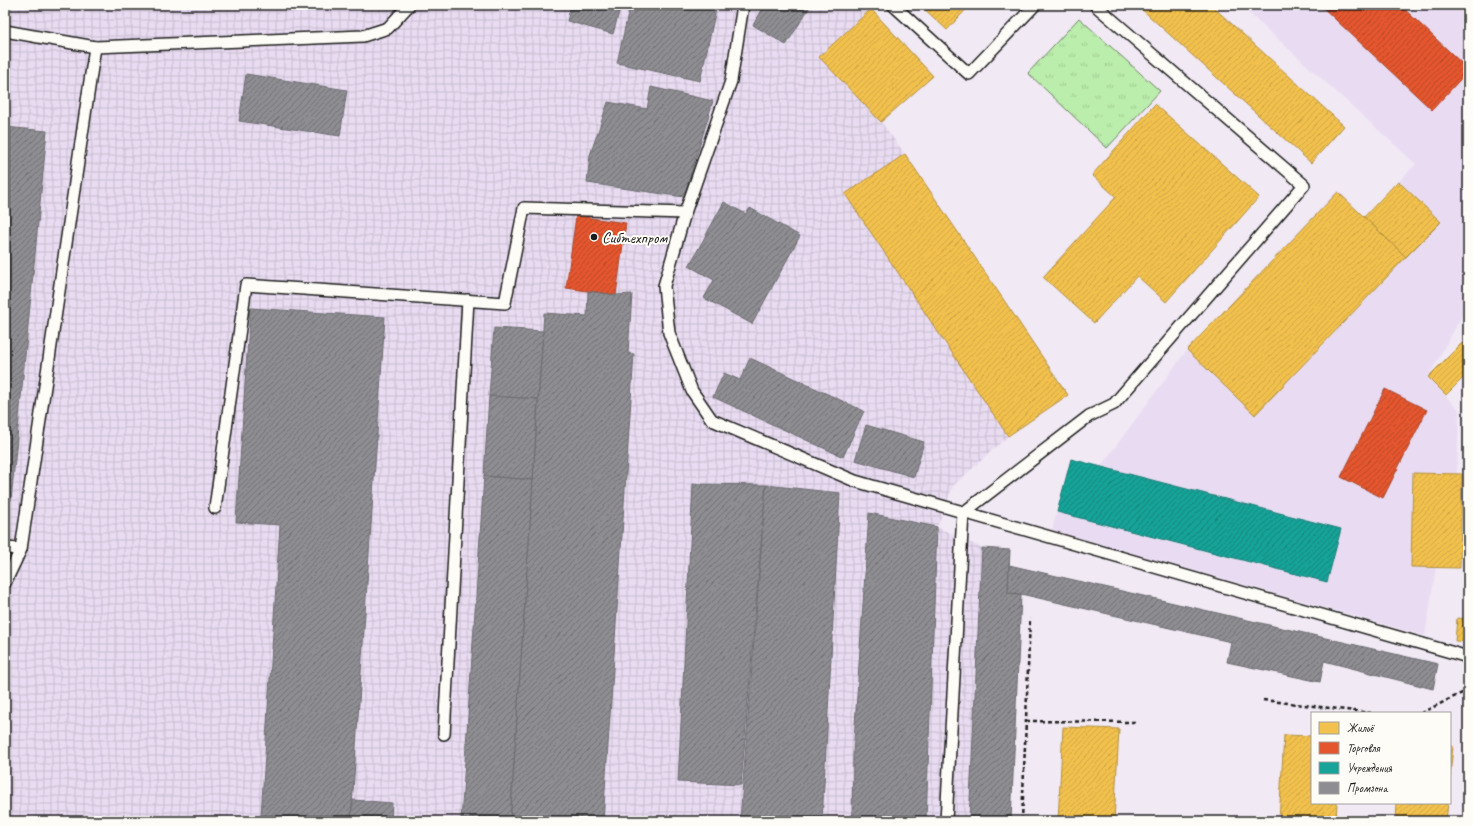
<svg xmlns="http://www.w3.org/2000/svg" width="1473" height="826" font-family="Caveat,sans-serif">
	<defs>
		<pattern id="industrial-grid" width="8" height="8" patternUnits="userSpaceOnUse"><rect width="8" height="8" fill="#e9dcf2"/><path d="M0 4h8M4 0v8" fill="none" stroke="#c7bccf"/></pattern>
		<pattern id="grass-tufts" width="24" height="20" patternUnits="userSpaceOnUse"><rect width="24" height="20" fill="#bbedac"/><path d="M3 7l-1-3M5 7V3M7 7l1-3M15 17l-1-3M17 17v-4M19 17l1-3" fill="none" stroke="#a0cb93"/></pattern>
		<pattern id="homes-hatch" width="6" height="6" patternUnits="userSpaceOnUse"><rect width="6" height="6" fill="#f2c14e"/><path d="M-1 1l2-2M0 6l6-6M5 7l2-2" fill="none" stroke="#cfa544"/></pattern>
		<pattern id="shops-hatch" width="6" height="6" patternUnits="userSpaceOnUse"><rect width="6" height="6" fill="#e4572e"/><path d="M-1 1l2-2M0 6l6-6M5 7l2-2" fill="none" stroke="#b84726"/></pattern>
		<pattern id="public-hatch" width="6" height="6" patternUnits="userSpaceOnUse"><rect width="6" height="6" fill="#17a398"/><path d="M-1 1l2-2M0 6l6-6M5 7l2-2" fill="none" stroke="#14847b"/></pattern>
		<pattern id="industry-hatch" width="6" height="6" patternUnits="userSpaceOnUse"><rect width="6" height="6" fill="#8d8d92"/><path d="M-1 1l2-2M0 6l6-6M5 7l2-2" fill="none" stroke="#727276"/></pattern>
	</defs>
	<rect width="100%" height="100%" fill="#f1e9f4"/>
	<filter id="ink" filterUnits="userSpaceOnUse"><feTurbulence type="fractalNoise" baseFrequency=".025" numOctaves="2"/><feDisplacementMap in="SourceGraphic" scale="8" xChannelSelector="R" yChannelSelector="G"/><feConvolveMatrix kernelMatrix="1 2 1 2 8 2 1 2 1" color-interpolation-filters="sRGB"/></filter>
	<g filter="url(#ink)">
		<path fill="#e9dcf2" d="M1240,5H1468V305L1428,377L1459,410L1457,474H1462L1460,568H1436L1425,636L1052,530L1071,459L1101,466L1187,350L1338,190L1364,217L1416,164Z"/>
		<path fill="url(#industrial-grid)" d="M5,5H867L933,76L881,122L905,154L1068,395L1008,436L953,486L937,527L982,548L1010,550V565L1438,664L1433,689L1324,661L1320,682L1227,662L1230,642L1022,594L1011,821H5Z"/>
		<path fill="url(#grass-tufts)" stroke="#6c8464" d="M1079,18L1160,91L1107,148L1028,73Z"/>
		<g fill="url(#homes-hatch)" stroke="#b2903f">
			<path d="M920,5H970L947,30Z"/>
			<path d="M1137,5H1211L1344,126L1311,163Z"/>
			<path d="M871,9L933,76L881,122L819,57Z"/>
			<path d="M1155,104L1259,197L1166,302L1137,276L1094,323L1043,277L1116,197L1092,175Z"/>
			<path d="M905,154L1068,395L1008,436L845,194Z"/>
			<path d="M1398,181L1441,222L1406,257L1364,217Z"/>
			<path d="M1338,192L1406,257L1255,415L1187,350Z"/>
			<path d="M1462,343L1468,349V373L1446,395L1428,377Z"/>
			<path d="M1413,473L1462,474L1460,568L1411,567Z"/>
			<path d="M1457,618L1468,619V642L1455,641Z"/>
			<path d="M1063,727L1119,729L1114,821H1058Z"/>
			<path d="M1284,735L1312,736V803H1337L1336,821H1279Z"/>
			<path d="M1450,746H1453L1450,776Z"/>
			<path d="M1397,803H1448L1446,821H1396Z"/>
		</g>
		<g fill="url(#shops-hatch)" stroke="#a84529">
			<path d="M1320,5H1400L1468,69V71L1432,110Z"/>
			<path d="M576,216L626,223L616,295L566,288Z"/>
			<path d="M1385,389L1427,410L1383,498L1341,477Z"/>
		</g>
		<path fill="url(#public-hatch)" stroke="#187a73" d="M1071,459L1341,529L1327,582L1057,512Z"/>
		<g fill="url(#industry-hatch)" stroke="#6b6b6f">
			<path d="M571,5H621L613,34L567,21Z"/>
			<path d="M630,5H717L700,81L617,63Z"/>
			<path d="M765,5H811L786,45L753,25Z"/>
			<path d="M246,74L347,90L340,136L239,121Z"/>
			<path d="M651,87L713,101L684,197L587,183L590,155L608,102L647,109Z"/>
			<path d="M5,127L47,131L11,500L5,499Z"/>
			<path d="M724,202L746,214L750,208L800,236L752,324L704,298L714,280L689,266Z"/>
			<path d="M588,291L616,295L632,294L628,353L634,354L603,821H510L544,313L587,316Z"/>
			<path d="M250,308L385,317L351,821L261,816L280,525L236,522Z"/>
			<path d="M494,328L543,331L538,399L489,396Z"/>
			<path d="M750,358L864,411L843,457L713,397L724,373L740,380Z"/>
			<path d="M489,396L538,399L533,480L484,476Z"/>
			<path d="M866,425L924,442L914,477L855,460Z"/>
			<path d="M484,476L533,480L510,821H461Z"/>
			<path d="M693,484L766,485L741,785L678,782Z"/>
			<path d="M766,485L840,493L822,821H740Z"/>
			<path d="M869,513L937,527L926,821H852L853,755Z"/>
			<path d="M982,548L1010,550L1008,593L1021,594L1011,821H969Z"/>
			<path d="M1009,565L1438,664L1433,689L1324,661L1320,682L1227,662L1231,642L1021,594L1008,593Z"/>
			<path d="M353,800L392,803L391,821H351Z"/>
			<path d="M309,819L339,821H309Z"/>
		</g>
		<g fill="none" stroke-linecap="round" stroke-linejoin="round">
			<defs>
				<g id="lane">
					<path d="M743,5L731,81L685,213L664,286L669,333L692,391L712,420L855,481L1468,657"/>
					<path d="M893,5L969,74L1035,5"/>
					<path d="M5,31L95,47L363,36L388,28L409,5"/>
					<path d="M215,508L246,285L505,303L524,208L685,213"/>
					<path d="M5,548L21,549"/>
					<path d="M5,583L21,549L95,47"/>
					<path d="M444,734L468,300"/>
					<path d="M946,821L963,513L1089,416L1114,404L1304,185L1095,5"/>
				</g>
			</defs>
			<use href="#lane" stroke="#1c1c1c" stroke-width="14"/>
			<g stroke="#1c1c1c" stroke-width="2.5" stroke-dasharray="4 3" stroke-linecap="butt">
				<path d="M1263,700L1371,713"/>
				<path d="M1421,713L1468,690"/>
				<path d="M1026,721L1137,722"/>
				<path d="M1022,821L1030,618"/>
			</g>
			<use href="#lane" stroke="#fdfcf7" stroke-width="11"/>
		</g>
	</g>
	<circle fill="#1c1c1c" stroke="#fdfcf7" stroke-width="1.5" cx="594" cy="237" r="4"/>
	<g text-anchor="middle" stroke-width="4" stroke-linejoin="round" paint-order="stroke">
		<g font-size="16" fill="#1c1c1c" stroke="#fdfcf7" text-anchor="start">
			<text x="602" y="243">Сибтехпром</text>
		</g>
	</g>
	<rect width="1473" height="826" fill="none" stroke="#fdfcf7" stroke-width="20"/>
	<rect x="10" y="10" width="1453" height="806" fill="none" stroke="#1c1c1c" stroke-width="1.5" filter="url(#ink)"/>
	<rect x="1311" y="712" width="140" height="92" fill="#fdfcf7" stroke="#a3a29f"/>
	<rect x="1319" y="722" width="20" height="12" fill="#f2c14e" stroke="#a3a29f"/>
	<text x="1347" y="732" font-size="12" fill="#1c1c1c">Жильё</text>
	<rect x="1319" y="742" width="20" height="12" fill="#e4572e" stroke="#a3a29f"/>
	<text x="1347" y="752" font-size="12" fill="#1c1c1c">Торговля</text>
	<rect x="1319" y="762" width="20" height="12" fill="#17a398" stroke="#a3a29f"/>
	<text x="1347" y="772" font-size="12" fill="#1c1c1c">Учреждения</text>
	<rect x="1319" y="782" width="20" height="12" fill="#8d8d92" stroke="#a3a29f"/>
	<text x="1347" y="792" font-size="12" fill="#1c1c1c">Промзона</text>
</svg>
